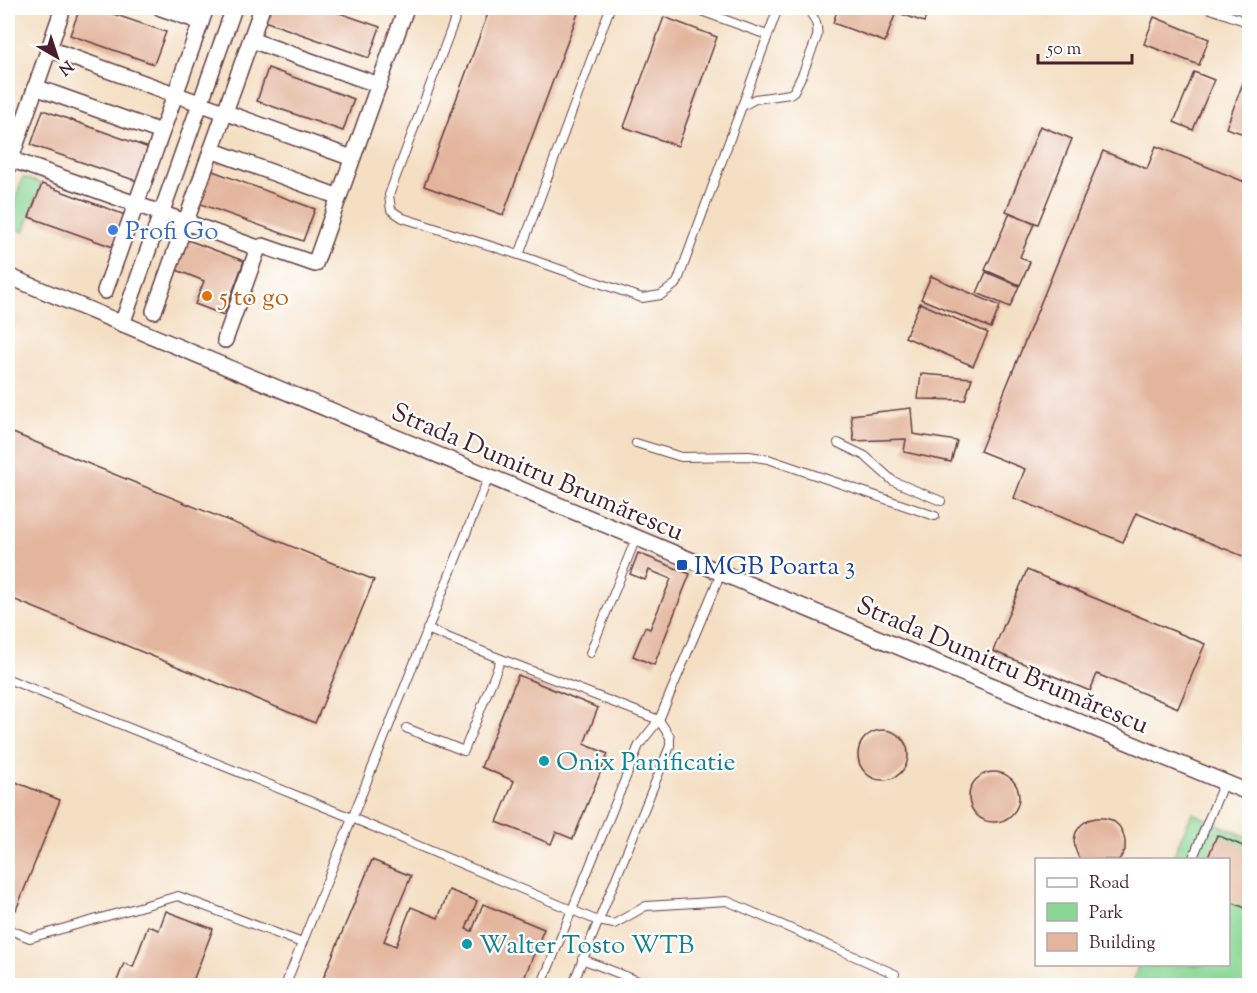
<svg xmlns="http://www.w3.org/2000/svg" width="1257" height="993" font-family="'Sorts Mill Goudy',serif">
	<rect width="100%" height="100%" fill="#fff"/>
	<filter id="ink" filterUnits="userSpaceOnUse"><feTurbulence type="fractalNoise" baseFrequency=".0167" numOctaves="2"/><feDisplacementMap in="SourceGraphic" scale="12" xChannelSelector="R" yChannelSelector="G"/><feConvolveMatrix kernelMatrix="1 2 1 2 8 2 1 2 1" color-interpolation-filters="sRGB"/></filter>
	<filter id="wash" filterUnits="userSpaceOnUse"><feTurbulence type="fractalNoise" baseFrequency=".008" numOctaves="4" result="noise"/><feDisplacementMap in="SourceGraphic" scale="24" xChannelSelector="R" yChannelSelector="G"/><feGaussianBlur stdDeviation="1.35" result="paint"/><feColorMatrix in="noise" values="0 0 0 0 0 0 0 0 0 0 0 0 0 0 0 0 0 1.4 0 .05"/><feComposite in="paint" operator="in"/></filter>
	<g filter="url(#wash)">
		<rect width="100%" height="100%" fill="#f4dfc3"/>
		<g fill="#8ad795" stroke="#6a7b60" stroke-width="1.5">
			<path d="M23,177L42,184L24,232L8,226V219Z"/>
			<path d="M1192,813L1249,838V985L1131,986L1139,965L1228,964V860L1172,859Z"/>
		</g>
		<g id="blocks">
			<g fill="#e3b59c">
				<path d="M80,8H96L166,32L154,64L70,35Z"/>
				<path d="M269,8H325L380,27L369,58L264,21Z"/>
				<path d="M490,8H580L503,215L424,186Z"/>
				<path d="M838,8H929L924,22L896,12L885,42L833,23Z"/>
				<path d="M664,17L717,37L678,146L624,127Z"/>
				<path d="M1154,17L1209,39L1199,65L1144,44Z"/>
				<path d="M268,68L354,99L343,131L257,101Z"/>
				<path d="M1194,72L1214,80L1193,130L1174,122Z"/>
				<path d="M1247,72L1250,73V136L1226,128Z"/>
				<path d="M43,110L149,148L137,181L31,145Z"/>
				<path d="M1040,126L1072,139L1038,224L1006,211Z"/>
				<path d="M1156,146L1250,184V559L1136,513L1123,542L1014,498L1025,469L980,451L1103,151L1147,169Z"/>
				<path d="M210,170L315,209L303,241L198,203Z"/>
				<path d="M42,184L125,215L113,247L29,217Z"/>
				<path d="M1010,213L1034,224L1020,257L1030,262L1020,285L985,270Z"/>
				<path d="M185,239L244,261L224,315L195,304L204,281L174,269Z"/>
				<path d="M986,272L1019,286L1010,307L977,293Z"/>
				<path d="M931,276L1000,306L991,328L921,299Z"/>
				<path d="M920,303L988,333L973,366L905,337Z"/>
				<path d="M921,374L972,378L965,400L918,399Z"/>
				<path d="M911,408L913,434L957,441L951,462L904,452L906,439L854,441L851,415Z"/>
				<path d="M8,431L374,580L315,723L8,597Z"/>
				<path d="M638,553L690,574L654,665L633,656L645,627L650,629L671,579L649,570L645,580L630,574Z"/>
				<path d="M1027,570L1205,644L1178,708L1097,674L1090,691L993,651Z"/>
				<path d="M518,675L598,708L584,744L608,754L573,839L556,832L551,844L497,822L514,781L481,767Z"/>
				<circle cx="883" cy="755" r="25"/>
				<circle cx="994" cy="797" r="25"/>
				<path d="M8,779L60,800L16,910L8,906Z"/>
				<path d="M1096,818H1104L1112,820L1119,826L1123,833L1125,841V850L1119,860H1080L1078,856L1075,848L1074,840L1076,832L1081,825L1088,820Z"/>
				<path d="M1217,835L1250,849V910L1228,901V860H1207Z"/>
				<path d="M372,860L411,876L384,941L396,946L411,907L438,918L449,890L477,901L466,929L472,931L483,904L544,929L521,986H320Z"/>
				<path d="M166,911L213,929L191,986H115L124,963L133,967L148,926L159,930Z"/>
			</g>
		</g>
	</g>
	<g filter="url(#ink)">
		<use href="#blocks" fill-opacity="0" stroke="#643c42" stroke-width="1.5"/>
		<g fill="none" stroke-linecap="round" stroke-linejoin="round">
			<defs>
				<g id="lane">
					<path d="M459,8L389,195L391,210L403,218L519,255L642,298L661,295L677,283L778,8"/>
					<path d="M693,8L767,35"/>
					<path d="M1208,8L1250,23"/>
					<path d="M741,107L755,99L790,94L794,91L803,73L817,37C819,24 814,18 807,8"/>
					<path d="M519,255L610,8"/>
					<path d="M636,443L681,457L749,456L768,459L935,516"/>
					<path d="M838,443L865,456L893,481L941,501"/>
					<path d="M427,629L501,659L659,720L670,737V746L572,986"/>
					<path d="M590,653L636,538"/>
					<path d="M8,679L352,818L598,921L614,924L646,906L727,901L895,974"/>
					<path d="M406,728L464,751L501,659"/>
					<path d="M1192,860L1224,782"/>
					<path d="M8,929L30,938L178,896L302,943"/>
					<path d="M582,959L643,983"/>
					<path d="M285,986L489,476"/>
					<path d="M541,986L639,745L659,720L721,573"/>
				</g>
				<g id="street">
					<path d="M161,8L201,22"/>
					<path d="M251,40L379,85"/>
					<path d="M49,49L352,158"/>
					<path d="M35,87L161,132"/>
					<path d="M211,150L339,197"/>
					<path d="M10,159L258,248L263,246L315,264L406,8"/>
					<path d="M8,167L63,8"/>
					<path d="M8,276L1250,793"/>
					<path d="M105,291L206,8"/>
					<path d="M154,311L262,8"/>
					<path d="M122,324L234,8"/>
					<path d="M225,340L258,248"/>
				</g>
			</defs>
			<use href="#lane" stroke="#643c42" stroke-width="10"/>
			<use href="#street" stroke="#643c42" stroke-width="18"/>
			<use href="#lane" stroke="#fff" stroke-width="8"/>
			<use href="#street" stroke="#fff" stroke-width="15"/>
		</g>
	</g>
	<circle fill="#3f7fe0" stroke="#fff" stroke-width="2" cx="113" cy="230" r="6"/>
	<circle fill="#e8710a" stroke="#fff" stroke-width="2" cx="207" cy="296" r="6"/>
	<rect fill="#1a4fb4" stroke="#fff" stroke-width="2" x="676" y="559" width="12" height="12" rx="3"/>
	<g fill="#0f9aa8" stroke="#fff" stroke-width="2">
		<circle cx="544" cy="761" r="6"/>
		<circle cx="467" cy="944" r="6"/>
	</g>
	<g text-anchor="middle" stroke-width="4.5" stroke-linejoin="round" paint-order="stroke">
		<g font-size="26" fill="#366cbe" stroke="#fff" text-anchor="start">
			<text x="125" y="239">Profi Go</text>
		</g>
		<g font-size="26" fill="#c56008" stroke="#fff" text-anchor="start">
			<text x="219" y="305">5 to go</text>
		</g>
		<g font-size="26" fill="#4a1f2b" stroke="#fff">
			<text transform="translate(538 471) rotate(23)" y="9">Strada Dumitru Brumărescu</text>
			<text transform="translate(1003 664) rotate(23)" y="9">Strada Dumitru Brumărescu</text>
		</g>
		<g font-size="26" fill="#164399" stroke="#fff" text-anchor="start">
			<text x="694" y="574">IMGB Poarta 3</text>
		</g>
		<g font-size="26" fill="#0d838f" stroke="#fff" text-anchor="start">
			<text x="556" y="770">Onix Panificatie</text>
			<text x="479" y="953">Walter Tosto WTB</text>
		</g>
	</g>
	<rect width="1257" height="993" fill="none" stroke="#fff" stroke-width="30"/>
	<rect x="1035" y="858" width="195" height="108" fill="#ffffff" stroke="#b7a5aa" stroke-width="1.5"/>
	<rect x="1047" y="878" width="30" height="9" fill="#ffffff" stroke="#b7a5aa" stroke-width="1.5"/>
	<text x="1089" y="888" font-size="18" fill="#4a1f2b">Road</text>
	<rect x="1047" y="903" width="30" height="18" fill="#8ad795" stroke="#b7a5aa" stroke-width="1.5"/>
	<text x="1089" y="918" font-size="18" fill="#4a1f2b">Park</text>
	<rect x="1047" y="933" width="30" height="18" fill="#e3b59c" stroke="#b7a5aa" stroke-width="1.5"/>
	<text x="1089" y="948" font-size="18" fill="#4a1f2b">Building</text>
	<g transform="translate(57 57) rotate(141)" stroke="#ffffff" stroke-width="4.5" paint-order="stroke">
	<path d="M0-4.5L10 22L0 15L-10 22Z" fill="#4a1f2b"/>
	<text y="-9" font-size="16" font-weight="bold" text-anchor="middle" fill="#4a1f2b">N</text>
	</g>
	<path d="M1038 54v9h94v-9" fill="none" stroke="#4a1f2b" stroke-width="3"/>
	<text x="1047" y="54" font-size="18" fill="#4a1f2b" stroke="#ffffff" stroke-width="4.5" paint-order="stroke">50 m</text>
</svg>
